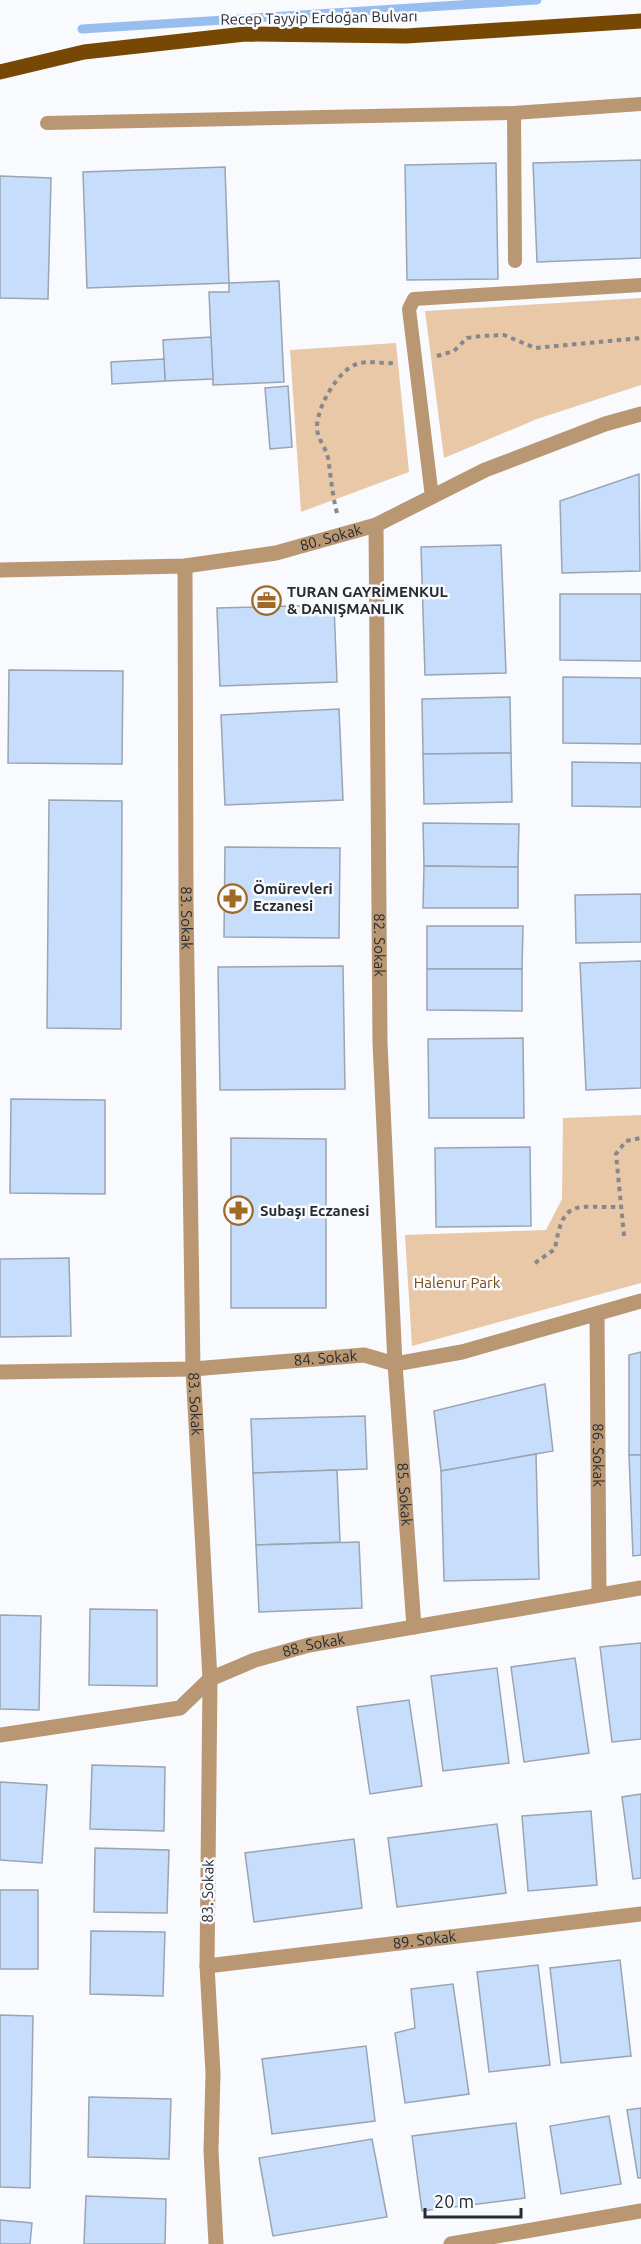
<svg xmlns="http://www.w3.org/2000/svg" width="641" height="2244" font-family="Ubuntu,sans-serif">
	<rect width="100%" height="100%" fill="#f8fafe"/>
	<g fill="#e8c8a7">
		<path d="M641,298V385L537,419L444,458L425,311Z"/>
		<path d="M396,343L409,472L301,512L290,350Z"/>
		<path d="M641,1115V1283L412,1346L405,1235L546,1230L562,1199L563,1118Z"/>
	</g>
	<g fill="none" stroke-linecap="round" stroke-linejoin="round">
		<path stroke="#98bdef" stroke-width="9" d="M82,29L537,0"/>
	</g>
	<g fill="#c6ddfb" stroke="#9aa4b3" stroke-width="1.5">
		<path d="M641,160V258L537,262L533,163Z"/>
		<path d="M496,163L498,279L407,280L405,165Z"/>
		<path d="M225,167L229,283L87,288L83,172Z"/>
		<path d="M0,176L51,178L48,299L0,298Z"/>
		<path d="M279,281L284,382L213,385L209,292H229V283Z"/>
		<path d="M211,337L213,379L165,381L163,340Z"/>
		<path d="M164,359L165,381L112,384L111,362Z"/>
		<path d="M288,386L292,447L270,449L265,388Z"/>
		<path d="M639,474L640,571L562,573L560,501Z"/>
		<path d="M501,545L506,673L425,675L421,547Z"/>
		<path d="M560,594H641V661L560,660Z"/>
		<path d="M334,605L337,682L220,686L217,608Z"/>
		<path d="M9,670L123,671L122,764L8,763Z"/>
		<path d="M563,677L641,678V744L563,743Z"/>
		<path d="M510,697L511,753L423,754L422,699Z"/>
		<path d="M339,709L343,800L225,805L221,715Z"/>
		<path d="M511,753L512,802L424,804L423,754Z"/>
		<path d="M572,762L641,763V807L572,806Z"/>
		<path d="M49,800L122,801L121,1029L47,1028Z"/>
		<path d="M423,823L519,824L518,867L424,866Z"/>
		<path d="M225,847L340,848L339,938L224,937Z"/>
		<path d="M424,866L518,867V908H423Z"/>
		<path d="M641,894V942L576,943L575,895Z"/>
		<path d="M427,926H523L522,969H427Z"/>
		<path d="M641,961V1088L586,1090L580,963Z"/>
		<path d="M343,966L345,1089L220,1090L218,967Z"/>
		<path d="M427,969H522V1011L427,1010Z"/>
		<path d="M523,1038L524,1118H429L428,1039Z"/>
		<path d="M11,1099L105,1100V1194L10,1193Z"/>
		<path d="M231,1138L326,1139V1308H231Z"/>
		<path d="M530,1147L531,1226L436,1227L435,1148Z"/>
		<path d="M69,1258L71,1336L0,1337V1259Z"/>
		<path d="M641,1352V1455H629V1355Z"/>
		<path d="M545,1384L553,1451L441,1471L434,1411Z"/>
		<path d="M365,1416L367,1469L253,1473L251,1419Z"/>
		<path d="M536,1454L539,1579L444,1581L441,1471Z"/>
		<path d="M629,1455H641V1555L633,1556Z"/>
		<path d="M337,1470L340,1542L256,1545L253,1473Z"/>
		<path d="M359,1542L362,1608L259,1612L256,1545Z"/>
		<path d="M90,1609L157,1610V1686L89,1685Z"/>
		<path d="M0,1615L41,1616L39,1710L0,1709Z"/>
		<path d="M641,1643V1739L612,1742L600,1647Z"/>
		<path d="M575,1658L589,1753L524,1762L511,1667Z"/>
		<path d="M497,1668L509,1763L443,1771L431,1676Z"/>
		<path d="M409,1700L422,1786L370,1794L357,1707Z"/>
		<path d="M92,1765L165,1767L164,1831L90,1829Z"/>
		<path d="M0,1782L47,1785L42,1863L0,1860Z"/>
		<path d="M641,1794V1878L633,1879L622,1797Z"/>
		<path d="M591,1811L597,1885L528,1891L522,1816Z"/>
		<path d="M497,1824L506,1893L397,1907L388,1838Z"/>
		<path d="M354,1839L362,1908L254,1922L245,1853Z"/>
		<path d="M95,1848L169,1850L167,1913L94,1912Z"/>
		<rect x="0" y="1890" width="38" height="79"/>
		<path d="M91,1931L165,1932L163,1996L90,1994Z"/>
		<path d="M620,1960L631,2056L561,2063L550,1968Z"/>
		<path d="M538,1965L550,2065L489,2072L477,1972Z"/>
		<path d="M453,1984L469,2094L405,2103L395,2033L415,2028L411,1989Z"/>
		<path d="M0,2015L33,2016L30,2188L0,2187Z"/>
		<path d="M366,2046L375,2121L272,2134L262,2059Z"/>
		<path d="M89,2097L171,2099L169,2159L88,2157Z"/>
		<path d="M641,2108V2178H638L627,2110Z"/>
		<path d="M609,2116L621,2184L561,2194L550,2126Z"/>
		<path d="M516,2123L525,2198L422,2211L412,2136Z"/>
		<path d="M372,2139L387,2217L273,2236L259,2158Z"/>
		<path d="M86,2196L166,2199L165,2244H84Z"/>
		<path d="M0,2220L32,2223L30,2244H0Z"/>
	</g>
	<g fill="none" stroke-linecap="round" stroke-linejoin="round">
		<g stroke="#85888d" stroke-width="4" stroke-dasharray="4.5 4.5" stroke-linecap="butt">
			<path d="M437,356L454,351L467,338L481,336L504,335L535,348L641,338"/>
			<path d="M337,513C332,494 331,476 328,458C326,447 317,439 317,427C317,407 338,370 357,364C368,360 383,364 394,363"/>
			<path d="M624,1236L616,1154L626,1141L641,1138"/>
			<path d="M535,1263L555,1249C563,1197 576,1208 620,1207"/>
		</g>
		<g stroke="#b99773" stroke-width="14">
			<path d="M514,113L515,261"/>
			<path d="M47,123L514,113L641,104"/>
			<path d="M432,497L409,309L414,299L641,285"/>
		</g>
		<g stroke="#b99773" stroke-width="15">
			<path id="s1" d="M376,525L380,1043L395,1364L414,1627"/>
			<path id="s2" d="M185,566L186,901L193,1369L210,1679L207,1966L213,2073L211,2151L216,2244"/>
			<path id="s3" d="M0,570L185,566L276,553L376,525L485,470L605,424L641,414"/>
			<path id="s4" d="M597,1314L599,1594"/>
			<path id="s5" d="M0,1372L193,1369L364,1355L395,1364L462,1352L641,1301"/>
			<path id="s6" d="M0,1735L180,1708L210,1679L255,1660L309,1645L641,1588"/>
			<path id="s7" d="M207,1966L641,1914"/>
			<path d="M451,2244L641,2211"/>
		</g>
		<path stroke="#764803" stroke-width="15" d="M0,72L84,52L245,34L406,36L641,21"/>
	</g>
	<defs>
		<symbol id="office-ring" viewBox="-11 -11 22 22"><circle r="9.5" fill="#f8fafe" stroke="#a06924" stroke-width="1.5"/><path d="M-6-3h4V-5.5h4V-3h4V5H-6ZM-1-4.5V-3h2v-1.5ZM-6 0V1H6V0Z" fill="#a06924"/></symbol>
		<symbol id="pharmacy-ring" viewBox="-11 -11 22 22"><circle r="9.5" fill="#f8fafe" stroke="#a06924" stroke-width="1.5"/><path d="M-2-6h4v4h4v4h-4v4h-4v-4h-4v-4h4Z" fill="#a06924"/></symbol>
	</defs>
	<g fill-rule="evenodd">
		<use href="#office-ring" x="250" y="584" width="33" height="33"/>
		<use href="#pharmacy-ring" x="216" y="882" width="33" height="33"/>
		<use href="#pharmacy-ring" x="222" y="1194" width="33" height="33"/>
	</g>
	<g text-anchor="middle" stroke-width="5" stroke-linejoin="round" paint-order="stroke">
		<g font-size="15" fill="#262b30" stroke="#f8fafe">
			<text transform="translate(319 18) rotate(-1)" y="5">Recep Tayyip Erdoğan Bulvarı</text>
			<text dy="5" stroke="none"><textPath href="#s3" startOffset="334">80. Sokak</textPath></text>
			<text dy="5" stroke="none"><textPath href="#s2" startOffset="352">83. Sokak</textPath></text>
			<text dy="5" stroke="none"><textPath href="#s1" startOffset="420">82. Sokak</textPath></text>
			<text dy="5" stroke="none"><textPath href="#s5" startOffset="326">84. Sokak</textPath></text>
			<text dy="5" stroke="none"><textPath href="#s2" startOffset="838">83. Sokak</textPath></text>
			<text dy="5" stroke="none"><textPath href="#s4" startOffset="141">86. Sokak</textPath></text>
			<text dy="5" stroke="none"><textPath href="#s1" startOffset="970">85. Sokak</textPath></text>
			<text dy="5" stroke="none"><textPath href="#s6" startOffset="333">88. Sokak</textPath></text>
			<text transform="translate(208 1891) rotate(-89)" y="5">83. Sokak</text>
			<text dy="5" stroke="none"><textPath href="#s7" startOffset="219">89. Sokak</textPath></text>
		</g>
		<g font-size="15" font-weight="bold" fill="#262b30" stroke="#f8fafe" text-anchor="start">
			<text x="287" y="597">TURAN GAYRİMENKUL<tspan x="287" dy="17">&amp; DANIŞMANLIK</tspan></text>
			<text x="253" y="894">Ömürevleri<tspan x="253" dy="17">Eczanesi</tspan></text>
			<text x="260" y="1216">Subaşı Eczanesi</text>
		</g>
		<g font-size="15" fill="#774c15" stroke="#f8fafe">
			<text x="457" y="1288">Halenur Park</text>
		</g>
	</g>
	<path d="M425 2208v9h96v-9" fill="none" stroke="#262b30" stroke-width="3"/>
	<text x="434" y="2208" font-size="18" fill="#262b30" stroke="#f8fafe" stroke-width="4.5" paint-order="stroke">20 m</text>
</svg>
